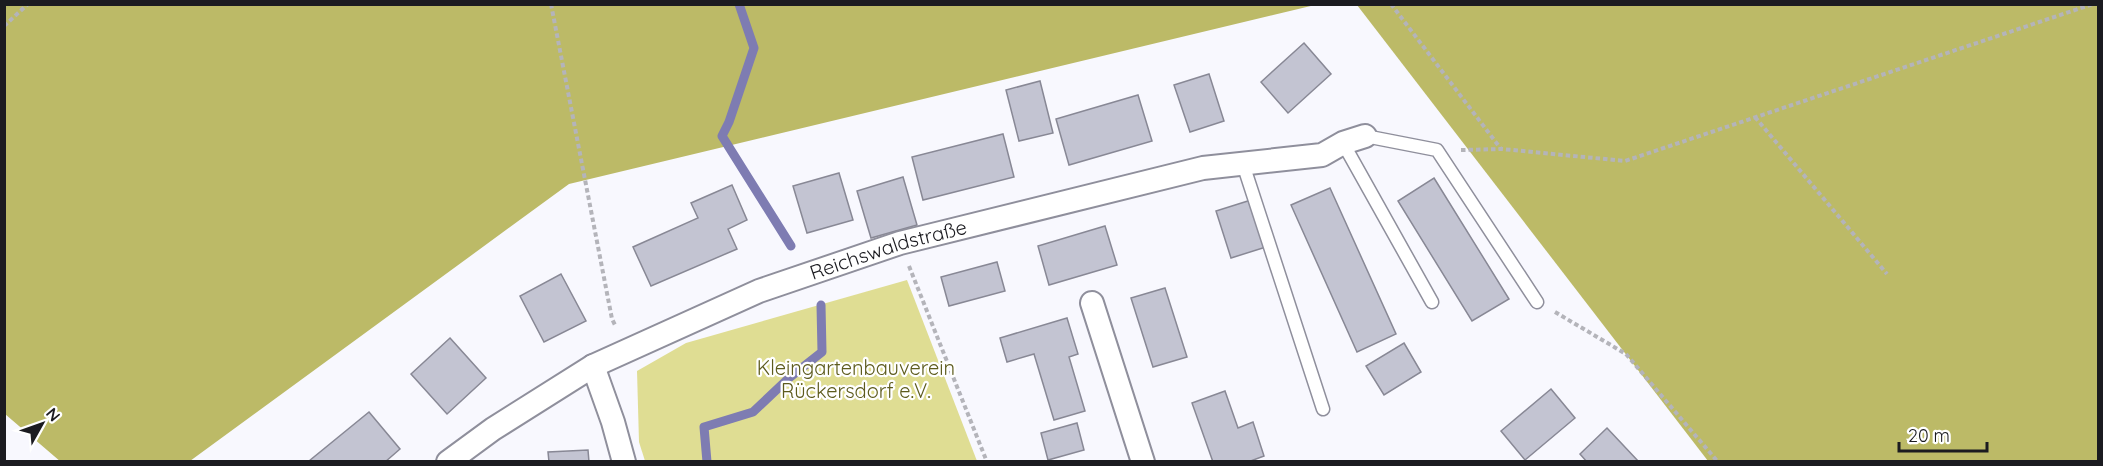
<svg xmlns="http://www.w3.org/2000/svg" width="2103" height="466" font-family="Quicksand,sans-serif">
	<rect width="100%" height="100%" fill="#f8f8fe"/>
	<path fill="#dfdd93" d="M907,280L977,461H645L639,442L637,371L686,343Z"/>
	<g fill="#bcba67">
		<path d="M5,4H1315V5L569,184L190,461L61,462L5,414Z"/>
		<path d="M1357,5H2098V461H1708Z"/>
	</g>
	<g fill="none" stroke-linecap="round" stroke-linejoin="round">
		<g stroke="#7e7cb2" stroke-width="9">
			<path d="M739,4L754,48L729,122L722,136L791,246"/>
			<path d="M707,462L704,427L753,412L789,378L822,352L821,305"/>
		</g>
	</g>
	<g fill="#c3c4d2" stroke="#888895" stroke-width="1.5">
		<path d="M1304,43L1331,74L1288,113L1261,82Z"/>
		<path d="M1209,74L1224,121L1190,132L1174,85Z"/>
		<path d="M1040,81L1053,133L1019,141L1006,90Z"/>
		<path d="M1138,95L1152,141L1069,165L1056,119Z"/>
		<path d="M1003,134L1014,177L923,200L912,157Z"/>
		<path d="M839,173L853,220L807,233L793,186Z"/>
		<path d="M903,177L917,225L871,238L857,191Z"/>
		<path d="M1434,178L1509,299L1472,321L1398,201Z"/>
		<path d="M732,185L747,220L728,229L737,249L651,286L633,247L698,218L691,203Z"/>
		<path d="M1330,188L1396,334L1357,352L1291,205Z"/>
		<path d="M1251,200L1266,247L1231,258L1216,211Z"/>
		<path d="M1105,226L1117,265L1049,285L1038,246Z"/>
		<path d="M997,262L1005,291L949,306L941,277Z"/>
		<path d="M561,274L586,321L544,342L520,296Z"/>
		<path d="M1165,288L1187,357L1153,367L1131,298Z"/>
		<path d="M1067,318L1078,354L1069,357L1085,411L1054,420L1034,354L1007,362L1000,338Z"/>
		<path d="M450,338L486,378L447,414L411,374Z"/>
		<path d="M1404,343L1421,372L1384,395L1366,366Z"/>
		<path d="M1551,389L1575,418L1525,460L1501,431Z"/>
		<path d="M1225,391L1238,428L1253,422L1264,456L1248,462H1213L1192,403Z"/>
		<path d="M369,412L400,449L385,462L309,461Z"/>
		<path d="M1077,423L1084,450L1048,460L1041,433Z"/>
		<path d="M1607,428L1639,462H1587L1580,454Z"/>
		<path d="M588,450L589,462H549L548,452Z"/>
	</g>
	<g fill="none" stroke-linecap="round" stroke-linejoin="round">
		<defs>
			<g id="lane">
				<path d="M1365,136L1437,150L1537,302"/>
				<path d="M1343,143L1432,302"/>
				<path d="M1243,164L1323,409"/>
			</g>
			<g id="street">
				<path d="M1092,303L1143,462"/>
				<path d="M593,366L613,422L624,462"/>
				<path id="s1" d="M448,462L493,429L593,366L759,291L900,243L1203,168L1322,155L1343,143L1365,136"/>
			</g>
		</defs>
		<use href="#lane" stroke="#8f8f9c" stroke-width="15"/>
		<use href="#street" stroke="#8f8f9c" stroke-width="26"/>
		<g stroke="#b4b4ba" stroke-width="4" stroke-dasharray="4.5 3" stroke-linecap="butt">
			<path d="M551,4L612,319L616,327"/>
			<path d="M1391,4L1501,149"/>
			<path d="M4,26L28,4"/>
			<path d="M1755,117L1887,274"/>
			<path d="M1461,150L1502,149L1625,161L2093,4"/>
			<path d="M909,266L987,462"/>
			<path d="M1555,312L1626,354L1718,462"/>
		</g>
		<use href="#lane" stroke="#fff" stroke-width="12"/>
		<use href="#street" stroke="#fff" stroke-width="22"/>
	</g>
	<g text-anchor="middle" stroke-width="4.5" stroke-linejoin="round" paint-order="stroke">
		<g font-size="20" fill="#1b1b20" stroke="#fff">
			<text dy="7" stroke="none"><textPath href="#s1" startOffset="492">Reichswaldstraße</textPath></text>
		</g>
		<g font-size="20" fill="#5d5b1d" stroke="#fff">
			<text x="856" y="375">Kleingartenbauverein<tspan x="856" dy="23">Rückersdorf e.V.</tspan></text>
		</g>
	</g>
	<rect width="2103" height="466" fill="none" stroke="#1b1b20" stroke-width="12"/>
	<g transform="translate(42 424) rotate(50)" stroke="#ffffff" stroke-width="4.5" paint-order="stroke">
	<path d="M0-4.5L10 22L0 15L-10 22Z" fill="#1b1b20"/>
	<text y="-9" font-size="16" font-weight="bold" text-anchor="middle" fill="#1b1b20">N</text>
	</g>
	<path d="M1899 442v9h88v-9" fill="none" stroke="#1b1b20" stroke-width="3"/>
	<text x="1908" y="442" font-size="18" fill="#1b1b20" stroke="#ffffff" stroke-width="4.5" paint-order="stroke">20 m</text>
</svg>
